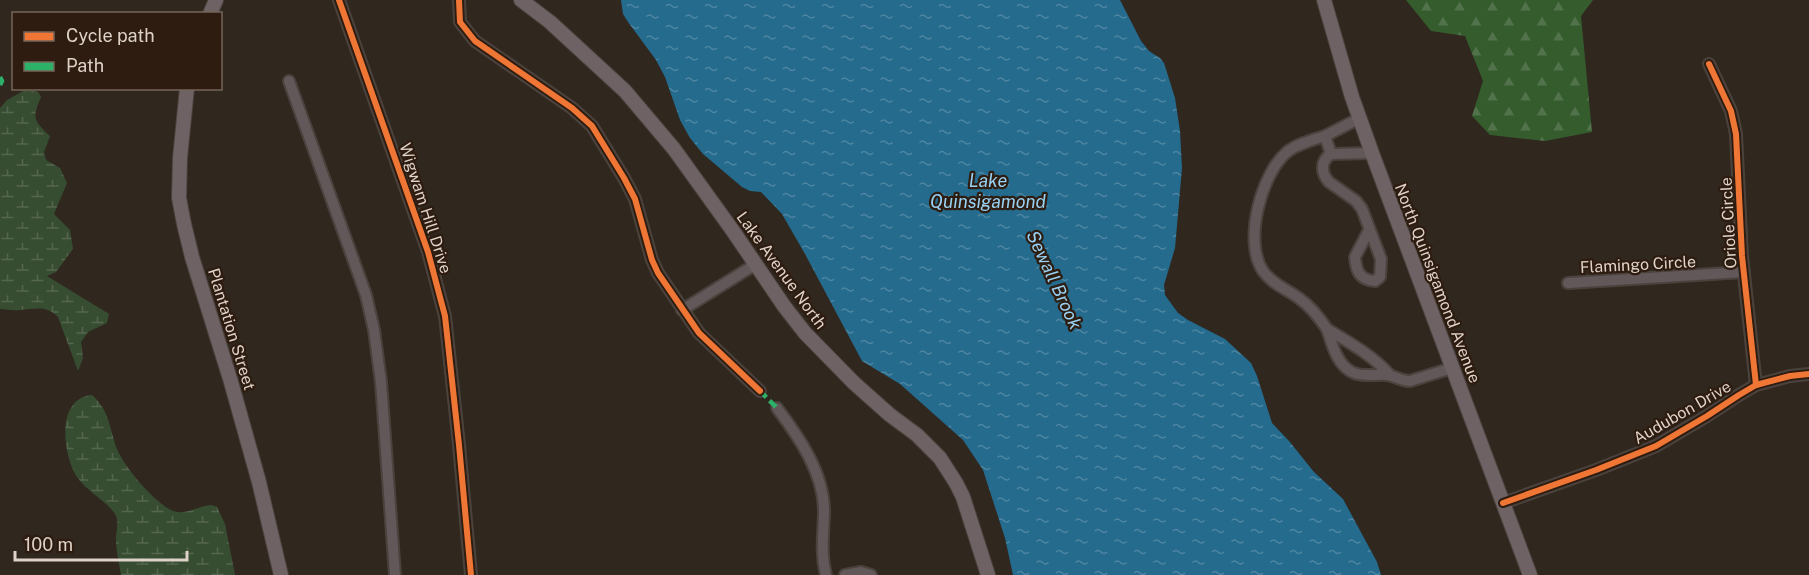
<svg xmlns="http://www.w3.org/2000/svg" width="1809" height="575" font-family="'Public Sans',sans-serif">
	<defs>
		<pattern id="forest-firs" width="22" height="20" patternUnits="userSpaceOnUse" patternTransform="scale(1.5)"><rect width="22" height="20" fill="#345c2d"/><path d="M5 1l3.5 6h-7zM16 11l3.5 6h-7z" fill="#51724a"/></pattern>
		<pattern id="wetland-marsh" width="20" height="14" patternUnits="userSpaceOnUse" patternTransform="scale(1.5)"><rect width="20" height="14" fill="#374d31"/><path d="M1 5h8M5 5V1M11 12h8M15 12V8" fill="none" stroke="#54664e"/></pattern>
		<pattern id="water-ripples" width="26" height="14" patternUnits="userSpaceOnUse" patternTransform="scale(1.5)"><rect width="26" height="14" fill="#246b8e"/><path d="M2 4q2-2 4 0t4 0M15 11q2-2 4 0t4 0" fill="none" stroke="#4e86a1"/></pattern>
	</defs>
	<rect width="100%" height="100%" fill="#30271f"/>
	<path fill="url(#forest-firs)" d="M1406,0H1593L1581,16L1592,132L1545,141L1490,135L1472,116L1483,81L1465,36L1431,31Z"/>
	<g fill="url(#wetland-marsh)">
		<path d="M25,90L38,92L41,97C32,118 33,120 50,136L44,152L46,160L60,168L67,183L54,214L70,230L73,249L56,272L47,276L109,314L107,323L88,332L81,342L83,358L78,371L58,317C46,305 36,309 20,310C14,311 7,309 0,309V108L7,100Z"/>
		<path d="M92,395C110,411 109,428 117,449C125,468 151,498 169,509C188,520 203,499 217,507L225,524L235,575H121C119,563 116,550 116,539C116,531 119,523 116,516C110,503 86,491 77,477C63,456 55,398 92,395Z"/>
	</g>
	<path fill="url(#water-ripples)" d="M621,0H1120L1141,41L1149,51L1160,58L1164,63L1175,98L1180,131L1182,168L1175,248L1164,285L1165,295L1178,313L1188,320L1225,339L1251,363L1257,376L1272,423L1289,441L1314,472L1343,499L1377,562L1381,575H1013L1005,538L983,470L963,440L900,384L862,361L805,254L782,214L761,192L750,191L742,187L703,154L690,138L680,120L665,77L656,60L628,22L623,14Z"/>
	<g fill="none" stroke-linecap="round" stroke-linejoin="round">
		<defs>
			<g id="minor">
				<path d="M339,0L428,252L445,316L459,445L471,575"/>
				<path d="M459,0L460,22L475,41L572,108L592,126L624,178L635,199L652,260L658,273L699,333L760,391"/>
				<path d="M1709,64L1731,111L1736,134L1742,256L1756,385"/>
				<path d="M289,81L366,295L374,330L381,382L395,575"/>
				<path d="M1325,136L1360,118"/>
				<path d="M1369,230L1355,257C1356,270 1359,280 1375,281L1380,277L1381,259L1362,209L1356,201L1329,182C1321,173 1320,161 1331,154L1372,153"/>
				<path d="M1568,283L1744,272"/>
				<path d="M682,310L756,264"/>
				<path d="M1327,329C1319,317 1311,307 1300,299C1288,290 1272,284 1263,271C1243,242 1261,174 1287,152C1297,144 1312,140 1325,136L1331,154"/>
				<path d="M1390,375C1372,355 1350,343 1327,329C1332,344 1337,366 1354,373C1364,377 1377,374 1387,375C1395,376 1401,381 1410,381L1452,368"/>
				<path d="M777,408C799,437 823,472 824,509C824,532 820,553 826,575"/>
				<path d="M1503,503L1596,470L1656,446L1707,416L1739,395L1756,385L1790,376L1809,374"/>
				<path d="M845,575L861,572L871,575"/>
			</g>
			<g id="secondary">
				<path d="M521,0L550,22L625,91L674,149L733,231L784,306L805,333L854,383L890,415L917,435L940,458L956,483L963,497L988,575"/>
				<path d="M1324,0L1352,97L1372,153L1530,575"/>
				<path d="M210,14L216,0"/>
				<path d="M187,88L180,158L179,198L184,224L192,257L231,382L259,482L281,575"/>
			</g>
		</defs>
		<use href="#minor" stroke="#4a423c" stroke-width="14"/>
		<use href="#secondary" stroke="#4a423c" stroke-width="16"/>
		<use href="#minor" stroke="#625759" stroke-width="10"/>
		<use href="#secondary" stroke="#6f6264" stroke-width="14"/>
		<g stroke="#2db169" stroke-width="4.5" stroke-dasharray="9 4.5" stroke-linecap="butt">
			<path d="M0,77L2,81L0,85"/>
			<path d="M760,391L777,408"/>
		</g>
		<defs>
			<g id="cycleway">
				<path d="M339,0L428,252L445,316L459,445L471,575"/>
				<path d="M459,0L460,22L475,41L572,108L592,126L624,178L635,199L652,260L658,273L699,333L760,391"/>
				<path d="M1709,64L1731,111L1736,134L1742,256L1756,385"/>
				<path d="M1503,503L1596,470L1656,446L1707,416L1739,395L1756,385L1790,376L1809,374"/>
			</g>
		</defs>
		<use href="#cycleway" stroke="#2d1c0f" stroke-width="10"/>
		<use href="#cycleway" stroke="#f07635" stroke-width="6"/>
	</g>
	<g text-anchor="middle" stroke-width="4.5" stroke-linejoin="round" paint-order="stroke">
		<g font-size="16" fill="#ded2c9" stroke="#2d1c0f">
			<text transform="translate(426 208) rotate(72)" y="6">Wigwam Hill Drive</text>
			<text transform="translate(1728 223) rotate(-93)" y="6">Oriole Circle</text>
			<text transform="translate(1638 264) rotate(-3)" y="6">Flamingo Circle</text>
			<text transform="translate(782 270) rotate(54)" y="6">Lake Avenue North</text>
			<text transform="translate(1438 283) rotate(69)" y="6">North Quinsigamond Avenue</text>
			<text transform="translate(232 329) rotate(73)" y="6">Plantation Street</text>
			<text transform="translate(1682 412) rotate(-30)" y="6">Audubon Drive</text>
		</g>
		<g font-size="18" font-style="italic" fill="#98d1f3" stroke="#2d1c0f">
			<text x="988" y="187">Lake<tspan x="988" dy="21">Quinsigamond</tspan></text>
			<text transform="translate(1054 280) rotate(65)" y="6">Sewall Brook</text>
		</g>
	</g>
	<rect x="12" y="12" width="210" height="78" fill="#2d1c0f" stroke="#746559" stroke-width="1.5"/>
	<rect x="24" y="32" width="30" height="9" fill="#f07635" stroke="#746559" stroke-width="1.5"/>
	<text x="66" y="42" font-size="18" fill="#ded2c9">Cycle path</text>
	<rect x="24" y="62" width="30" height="9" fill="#2db169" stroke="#746559" stroke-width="1.5"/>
	<text x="66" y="72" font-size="18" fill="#ded2c9">Path</text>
	<path d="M15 551v9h172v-9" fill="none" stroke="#ded2c9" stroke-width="3"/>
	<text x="24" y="551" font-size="18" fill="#ded2c9" stroke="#2d1c0f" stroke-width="4.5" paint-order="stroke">100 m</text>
</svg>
